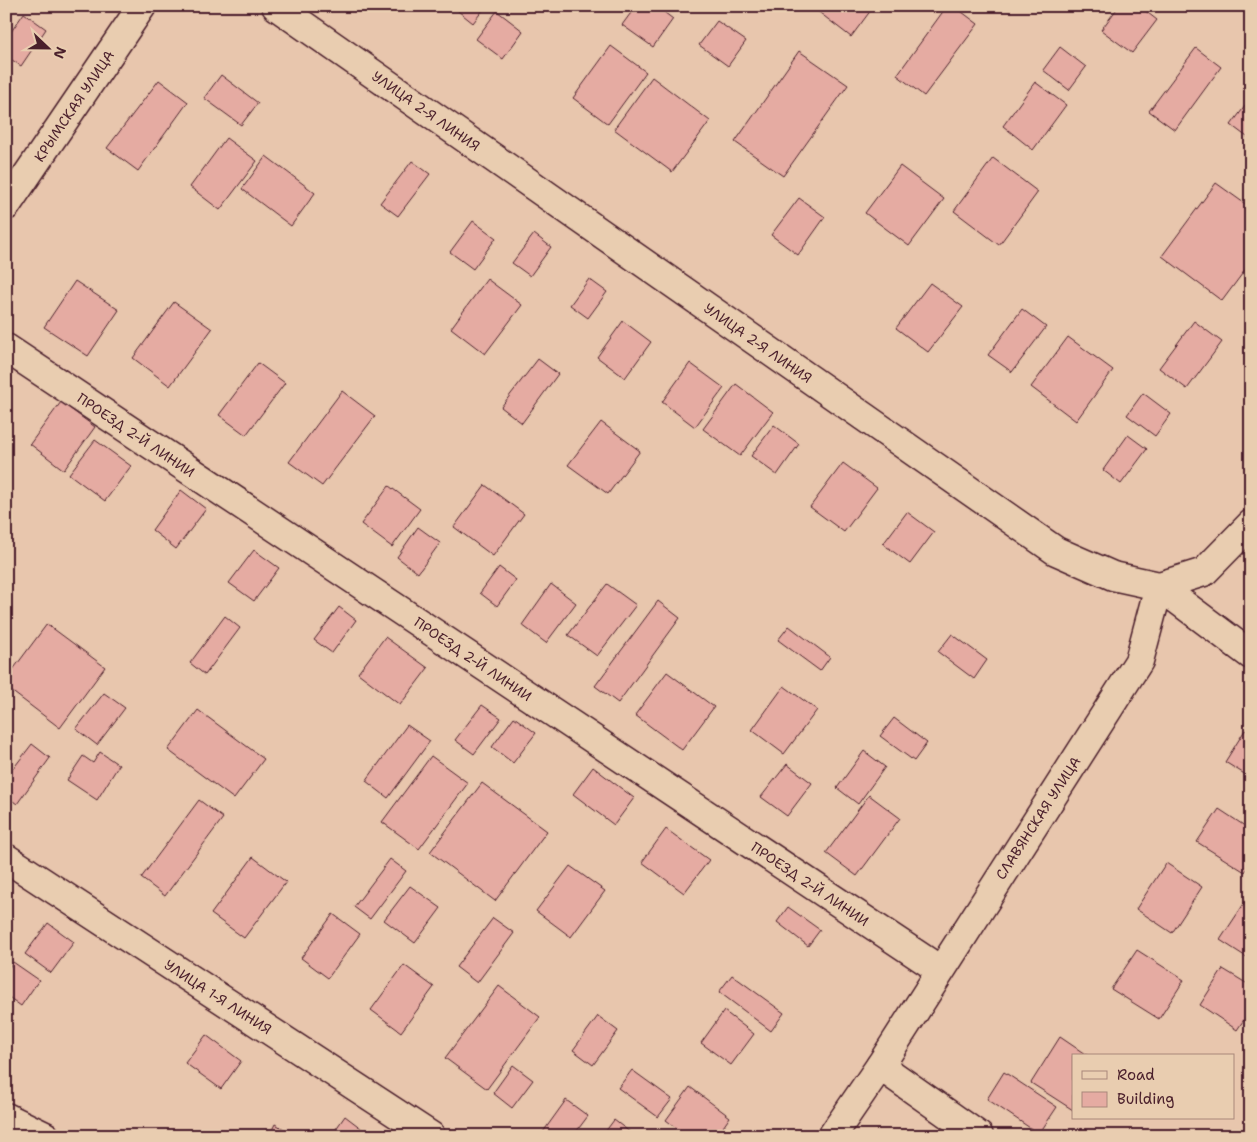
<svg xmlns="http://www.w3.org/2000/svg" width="1257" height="1142" font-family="'Shantell Sans',sans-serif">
	<rect width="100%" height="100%" fill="#e8c6ad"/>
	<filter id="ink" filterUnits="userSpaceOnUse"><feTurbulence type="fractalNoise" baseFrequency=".02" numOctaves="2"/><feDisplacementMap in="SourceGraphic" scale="10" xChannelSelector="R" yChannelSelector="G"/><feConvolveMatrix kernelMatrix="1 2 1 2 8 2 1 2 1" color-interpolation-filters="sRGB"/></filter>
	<g filter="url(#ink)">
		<g fill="#e5aba2" stroke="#4a1f2b">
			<path d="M462,6H486L473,23L458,11Z"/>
			<path d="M636,6H656L673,19L653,47L622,25Z"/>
			<path d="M811,6H874L851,37Z"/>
			<path d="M947,6H954L978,24L924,96L897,75Z"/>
			<path d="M1119,6H1139L1157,20L1132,53L1101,30Z"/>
			<path d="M497,11L523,31L503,59L476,39Z"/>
			<path d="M24,13L46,29L21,66L6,56V39Z"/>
			<path d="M717,21L746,41L728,66L699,45Z"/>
			<path d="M611,46L646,72L608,124L573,98Z"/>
			<path d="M1060,47L1086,67L1069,90L1043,70Z"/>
			<path d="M1196,48L1221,67L1175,130L1149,111Z"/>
			<path d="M799,51L848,85L783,176L735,142Z"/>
			<path d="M221,75L258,103L241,125L204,98Z"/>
			<path d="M652,77L710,121L672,172L614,129Z"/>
			<path d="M159,80L188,102L138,171L107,148Z"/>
			<path d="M1035,82L1066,105L1033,150L1003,126Z"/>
			<path d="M1251,98V140L1231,125Z"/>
			<path d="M226,138L257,161L220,210L190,187Z"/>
			<path d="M266,156L315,193L291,226L242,189Z"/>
			<path d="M993,158L1038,192L999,245L954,211Z"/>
			<path d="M412,161L430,174L398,216L380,203Z"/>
			<path d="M900,166L944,199L909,246L865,213Z"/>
			<path d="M1216,183L1251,208V262L1222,301L1162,256Z"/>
			<path d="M799,198L825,217L798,255L771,235Z"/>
			<path d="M473,221L496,238L473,269L450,252Z"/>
			<path d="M534,234L551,247L530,276L512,263Z"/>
			<path d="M487,279L522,305L485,354L451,328Z"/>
			<path d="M589,279L607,292L588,318L570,305Z"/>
			<path d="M75,281L119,310L88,356L44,327Z"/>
			<path d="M930,283L963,307L928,352L896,328Z"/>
			<path d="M174,302L212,329L170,386L133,358Z"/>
			<path d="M1022,309L1046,327L1012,372L988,355Z"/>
			<path d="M623,321L651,342L625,378L597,357Z"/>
			<path d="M1194,321L1222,342L1187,389L1159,368Z"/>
			<path d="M1068,337L1113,370L1076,421L1031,387Z"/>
			<path d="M538,359L558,374L522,423L501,407Z"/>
			<path d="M258,363L285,383L246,435L219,415Z"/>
			<path d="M690,363L724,388L695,427L662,402Z"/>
			<path d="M736,384L773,412L740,456L703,429Z"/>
			<path d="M342,391L375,416L322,486L289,462Z"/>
			<path d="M1143,393L1171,414L1155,436L1127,415Z"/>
			<path d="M61,402L95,427L64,470L30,444Z"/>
			<path d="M601,422L640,451L608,494L568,465Z"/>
			<path d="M774,425L799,444L777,475L751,456Z"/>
			<path d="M1128,435L1147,449L1121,484L1103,470Z"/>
			<path d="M95,440L131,466L105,501L69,474Z"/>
			<path d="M843,463L877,488L844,532L810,507Z"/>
			<path d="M485,485L524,514L493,556L454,527Z"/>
			<path d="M389,486L420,509L392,547L361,524Z"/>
			<path d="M181,490L206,509L176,549L152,530Z"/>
			<path d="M907,512L934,532L910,564L883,544Z"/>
			<path d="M418,527L440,543L418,573L397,557Z"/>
			<path d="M254,550L279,568L254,601L229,583Z"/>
			<path d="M499,567L516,580L497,606L480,593Z"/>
			<path d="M551,584L576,603L546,643L522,625Z"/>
			<path d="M607,584L636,605L597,656L568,635Z"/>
			<path d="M658,601L680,618L618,703L595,686Z"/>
			<path d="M339,607L356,620L332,653L314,640Z"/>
			<path d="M225,616L240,628L205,675L190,663Z"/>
			<path d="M47,624L105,667L60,728L6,687V679Z"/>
			<path d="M789,626L830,657L820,671L778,640Z"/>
			<path d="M952,634L987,660L974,679L938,652Z"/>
			<path d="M385,637L428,668L400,705L358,673Z"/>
			<path d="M667,672L714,707L682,750L635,715Z"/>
			<path d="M784,686L817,710L784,754L752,730Z"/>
			<path d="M104,693L125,708L97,745L76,729Z"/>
			<path d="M482,705L501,718L474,754L455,740Z"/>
			<path d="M198,710L264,759L234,799L168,750Z"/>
			<path d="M514,717L536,733L513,763L492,747Z"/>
			<path d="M894,718L927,743L914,761L880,736Z"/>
			<path d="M407,725L430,741L388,798L366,781Z"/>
			<path d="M1245,730L1251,734V778L1225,762Z"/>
			<path d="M32,744L50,758L17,804L6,796V778Z"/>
			<path d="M864,751L885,767L858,804L837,788Z"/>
			<path d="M100,752L119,765L97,800L67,780L83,756L93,763Z"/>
			<path d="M431,756L468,783L419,849L382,822Z"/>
			<path d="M787,764L812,783L787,816L761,797Z"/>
			<path d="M593,767L634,798L614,825L573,794Z"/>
			<path d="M482,783L547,831L495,901L430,852Z"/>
			<path d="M869,795L900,818L857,876L826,853Z"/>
			<path d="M199,800L223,818L165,896L141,878Z"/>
			<path d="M1219,809L1251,830V863L1245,872L1197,842Z"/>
			<path d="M666,829L709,860L684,893L642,862Z"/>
			<path d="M253,857L286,882L244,938L211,914Z"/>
			<path d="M390,859L406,871L370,919L354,907Z"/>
			<path d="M1166,863L1202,887L1172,933L1136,909Z"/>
			<path d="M570,866L605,891L571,937L536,911Z"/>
			<path d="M410,886L441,908L415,943L384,920Z"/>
			<path d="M1251,893V960L1220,940Z"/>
			<path d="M788,907L820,930L808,946L777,922Z"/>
			<path d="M333,914L360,934L328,978L301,958Z"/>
			<path d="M493,918L514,933L477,983L456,967Z"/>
			<path d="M48,923L74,942L51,973L25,954Z"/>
			<path d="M1137,950L1184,980L1159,1019L1111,989Z"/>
			<path d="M13,962L39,980L21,1006L6,995V972Z"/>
			<path d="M404,965L434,987L401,1032L371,1010Z"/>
			<path d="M1223,969L1251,986V1009L1237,1030L1200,1005Z"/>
			<path d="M732,975L784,1013L771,1031L719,992Z"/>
			<path d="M499,986L540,1017L487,1089L445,1058Z"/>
			<path d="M724,1011L754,1034L731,1065L701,1043Z"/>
			<path d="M598,1016L618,1031L593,1065L573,1050Z"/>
			<path d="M206,1035L241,1061L221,1089L185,1063Z"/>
			<path d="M1060,1037L1088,1056H1073V1110L1031,1083Z"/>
			<path d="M513,1065L533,1080L512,1108L493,1093Z"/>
			<path d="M632,1070L672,1099L658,1117L618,1088Z"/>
			<path d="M1004,1072L1057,1107L1039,1134L987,1099Z"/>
			<path d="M690,1087L730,1117L717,1136H687L666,1120Z"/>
			<path d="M566,1100L588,1116L573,1136H548L543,1132Z"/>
			<path d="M345,1116L370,1135L369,1136H331Z"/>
			<path d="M614,1120L635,1136H602Z"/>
			<path d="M275,1124L297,1136H269Z"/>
		</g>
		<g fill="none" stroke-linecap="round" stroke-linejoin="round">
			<defs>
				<g id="minor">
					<path d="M6,206L142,6"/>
					<path d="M6,348L940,970"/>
					<path d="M6,858L431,1136"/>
					<path d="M880,1066L979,1136"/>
					<path d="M6,1117L45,1136"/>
					<path d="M832,1136L880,1066L1139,661L1159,586L1251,655"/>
				</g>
				<path id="tertiary" d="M276,6L1056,551L1113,576L1159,586L1204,572L1251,524"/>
			</defs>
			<use href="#minor" stroke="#4a1f2b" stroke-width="31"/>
			<use href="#tertiary" stroke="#4a1f2b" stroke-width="31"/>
			<use href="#minor" stroke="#e9cdb0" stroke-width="28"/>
			<use href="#tertiary" stroke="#e9cdb0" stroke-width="28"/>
		</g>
	</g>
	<g text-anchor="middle" stroke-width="5" stroke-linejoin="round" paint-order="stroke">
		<g font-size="14" fill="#4a1f2b" stroke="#e9cdb0">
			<text transform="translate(74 106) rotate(-56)" y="5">КРЫМСКАЯ УЛИЦА</text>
			<text transform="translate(426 111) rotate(35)" y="5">УЛИЦА 2-Я ЛИНИЯ</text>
			<text transform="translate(758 343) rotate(35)" y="5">УЛИЦА 2-Я ЛИНИЯ</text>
			<text transform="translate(136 435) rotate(34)" y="5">ПРОЕЗД 2-Й ЛИНИИ</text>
			<text transform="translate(473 659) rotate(34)" y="5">ПРОЕЗД 2-Й ЛИНИИ</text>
			<text transform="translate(1038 818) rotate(-57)" y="5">СЛАВЯНСКАЯ УЛИЦА</text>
			<text transform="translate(810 884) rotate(34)" y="5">ПРОЕЗД 2-Й ЛИНИИ</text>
			<text transform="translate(218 997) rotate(33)" y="5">УЛИЦА 1-Я ЛИНИЯ</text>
		</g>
	</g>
	<rect width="1257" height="1142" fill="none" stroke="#e9cdb0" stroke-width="25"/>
	<rect x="12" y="12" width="1232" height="1117" fill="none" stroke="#4a1f2b" stroke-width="2" filter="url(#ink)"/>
	<rect x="1072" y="1054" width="162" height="65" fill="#e9cdb0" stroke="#a9877b"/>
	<rect x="1082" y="1071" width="25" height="8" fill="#e9cdb0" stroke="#a9877b"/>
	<text x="1117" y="1080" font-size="15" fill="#4a1f2b">Road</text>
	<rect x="1082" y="1092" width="25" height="15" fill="#e5aba2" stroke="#a9877b"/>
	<text x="1117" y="1104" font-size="15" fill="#4a1f2b">Building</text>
	<g transform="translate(48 48) rotate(112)" stroke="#e9cdb0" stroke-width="4" paint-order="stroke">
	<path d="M0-4L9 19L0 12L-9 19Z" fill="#4a1f2b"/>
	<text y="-8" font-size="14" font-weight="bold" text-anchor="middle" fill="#4a1f2b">N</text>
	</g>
</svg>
